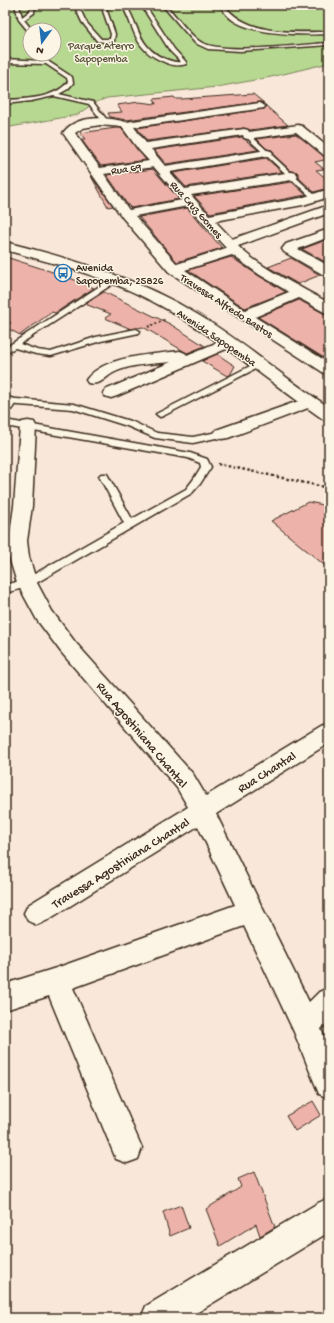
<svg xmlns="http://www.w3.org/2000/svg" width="334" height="1323" font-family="'Gochi Hand',sans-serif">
	<rect width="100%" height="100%" fill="#f9e8d9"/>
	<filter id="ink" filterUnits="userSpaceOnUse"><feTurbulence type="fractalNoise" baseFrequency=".025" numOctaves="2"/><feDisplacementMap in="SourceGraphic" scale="8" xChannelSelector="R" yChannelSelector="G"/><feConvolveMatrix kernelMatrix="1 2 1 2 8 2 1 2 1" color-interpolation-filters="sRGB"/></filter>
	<g filter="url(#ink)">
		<path fill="#b7d891" stroke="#798158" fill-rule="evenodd" d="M5,5H329V63L271,77L217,87L107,98L94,103L77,115L5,128ZM30,30H54V54H30Z"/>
		<g fill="#edb2a9" stroke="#3b2a1e">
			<path d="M253,94L264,103L260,102L126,120L110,117L108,113L122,112L117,105L139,102L156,104L154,99L174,97L176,99H182Z"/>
			<path d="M266,106L288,125L250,130L244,128L147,141L137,128L264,109Z"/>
			<path d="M116,128H121L146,160L101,166L81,139H85L80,133Z"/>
			<path d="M296,134L329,159L315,162L324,169L316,170L329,181V188L314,192L299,178V175L297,172L291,171L274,155V153L272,150L267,149L257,139Z"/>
			<path d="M242,137L258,150L166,164L154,150Z"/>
			<path d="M266,158L282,172L186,187L173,173Z"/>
			<path d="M153,169L179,199L131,208L127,204L107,175Z"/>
			<path d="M91,176L113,206L108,207Z"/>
			<path d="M292,182L306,195L210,213L194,196Z"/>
			<path d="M187,208L222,248L177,262L139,217Z"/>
			<path d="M329,239V264L302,249Z"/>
			<path d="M231,257L259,276L286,292L245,308L188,270Z"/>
			<path d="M9,258L65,276L94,288L55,313L52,312L20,335L5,327V326L11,323L5,320V269Z"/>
			<path d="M291,258L320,275L298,284L268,267Z"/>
			<path d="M104,292L170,324L205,346L187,353L143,327L131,329L105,318L111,314L85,304Z"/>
			<path d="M299,300L323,313L329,314V361L258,317Z"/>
			<path d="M217,354L235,366L230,375L227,376L202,361Z"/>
			<path d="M308,502L329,506V569L271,521Z"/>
			<path d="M313,1101L321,1115L295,1131L286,1116Z"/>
			<path d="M254,1172L275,1227L260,1236L256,1224L220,1246L206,1209L241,1187L238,1179Z"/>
			<path d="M181,1205L189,1228L170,1236L163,1212Z"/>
		</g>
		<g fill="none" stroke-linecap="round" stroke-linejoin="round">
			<defs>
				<g id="lane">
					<path d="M15,5H19L22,17L30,11L31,5H35L34,13L24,20L32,30L28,31L19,20Z"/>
					<path d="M74,5H78L86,22L101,39H110L111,34L101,5H105L115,34L114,41L105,42L97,41L82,22Z"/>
					<path d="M122,5H126C139,26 138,46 163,58C169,60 174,63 181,62L170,51L141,5H145L174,49L186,62V64C177,67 170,65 162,61C133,48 136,30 122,5Z"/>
					<path d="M162,5H166C176,16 188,33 199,41C219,56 302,44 329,43V45L240,51L208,49L195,43Z"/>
					<path d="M220,5H224C247,36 295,32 329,32V34C302,35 246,36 227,15C224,12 222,8 220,5Z"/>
					<path d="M38,54H44L49,62L72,77L73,83L68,89L59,94L93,102L107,120V122H103L89,104L54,96L31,101L5,104V100C25,99 54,99 68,82L67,78L46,64L5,63V59L43,61Z"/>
					<path d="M242,131H246L317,197V199H313L242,133Z"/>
					<path d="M112,278H115L119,280L20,344L37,350L51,352L96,337L136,329L140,331L139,333L101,341L51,356L36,354L15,348L5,353V348Z"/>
					<path d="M256,363H262L263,365L163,416L160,417L156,414Z"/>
					<path d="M5,398L74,404L133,422L157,433L193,437L222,431L226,434L225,436L193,443L155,438L127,426L73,409L5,404Z"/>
					<path d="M5,420L190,453L207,459L211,467L200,484L192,493L31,586L5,593V585L24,580L124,523L99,476L101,474H107L132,519L186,489L193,480L201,467L200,463L188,458L5,426Z"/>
				</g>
				<g id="street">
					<path d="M260,103L265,106L264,108L134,127L146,143L244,129L248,130L249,132L298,125L302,126L329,148V157L325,156L296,132L248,139L244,138L243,135L151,149L165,166L267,150L271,151L273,153L271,155L267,156L170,172L185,189L292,172L296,173L298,176L296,179L292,180L191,195L209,215L301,198L329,189V197L303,205L215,221L232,239L329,205V213L238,246C258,267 303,288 329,303V313L324,312L299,298L255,317L329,363V375L324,373L169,272L122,217L63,133C76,114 107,117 126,122ZM100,125L122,127L138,149L149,161L100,168L75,133L83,128ZM154,167L182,200L129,210L104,174ZM188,206L226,248L177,264L135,216ZM232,255L260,275L289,292L245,310L185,270Z"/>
					<path d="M329,229V237L298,249L329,266V276L324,275L284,252L282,249L286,244Z"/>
					<path d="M228,338L233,340L236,343L233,346L117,396L111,398L105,396L103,393L105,390L171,362C152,364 130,364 113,373C104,378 100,386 88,383L86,380C104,355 152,355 180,351L185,353L187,355Z"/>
					<path d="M8,397L14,399L16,402L12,409L6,411L5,398Z"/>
					<path d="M310,397L316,399L318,402L316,405L228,438L222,439L216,438L214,434L216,430Z"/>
					<path d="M28,421L34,422L36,426L32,506L27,541L29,557L37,583L52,611L75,642L193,774L206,796L321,726L329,723V743L216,814L309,1002L319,992L329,988V1021L321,1029L329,1049V1098L319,1094L294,1032L244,926L73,988L142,1148L138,1159L127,1163L116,1159L49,996L5,1010V984L56,968L235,905L198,826L46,921L37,925L28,921L24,913L28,905L188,807L177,788L61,652L37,620L17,583L9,557V541L14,506L20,426L22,422Z"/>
					<path d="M329,1198V1232L188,1318H141L146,1306L318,1203Z"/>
				</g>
				<path id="secondary" d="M5,242C73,259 140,279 200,316C245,343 285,379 329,407V420L323,419L306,407C261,375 218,339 170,311C119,281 62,265 5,250Z"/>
			</defs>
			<use href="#lane" stroke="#3b2a1e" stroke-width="3"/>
			<use href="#street" stroke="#3b2a1e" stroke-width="3"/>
			<use href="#secondary" stroke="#3b2a1e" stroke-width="3"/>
			<path stroke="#3b2a1e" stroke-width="2" stroke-dasharray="2 2" stroke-linecap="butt" d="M148,327L166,319"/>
			<path stroke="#3b2a1e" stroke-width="2.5" stroke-dasharray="2.5 2.5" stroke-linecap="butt" d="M218,464L329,488"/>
			<use href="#lane" fill="#fcf5e5" fill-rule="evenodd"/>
			<use href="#street" fill="#fcf5e5" fill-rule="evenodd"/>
			<use href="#secondary" fill="#fcf5e5" fill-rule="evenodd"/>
		</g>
	</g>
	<defs>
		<symbol id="bus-ring" viewBox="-11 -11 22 22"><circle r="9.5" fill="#fcf5e5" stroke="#1f6fb2" stroke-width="1.5"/><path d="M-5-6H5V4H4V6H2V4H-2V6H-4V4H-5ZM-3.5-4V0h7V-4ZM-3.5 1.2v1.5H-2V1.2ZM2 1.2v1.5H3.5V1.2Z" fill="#1f6fb2"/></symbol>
	</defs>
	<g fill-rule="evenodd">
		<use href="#bus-ring" x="53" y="263" width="20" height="20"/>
	</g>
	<g text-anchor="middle" stroke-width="3" stroke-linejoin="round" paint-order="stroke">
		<g font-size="11" fill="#5a563b" stroke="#fcf5e5">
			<text x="101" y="49">Parque Aterro<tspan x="101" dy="13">Sapopemba</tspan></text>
		</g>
		<g font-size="11" fill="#3b2a1e" stroke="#fcf5e5">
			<text transform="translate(126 168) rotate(-9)" y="4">Rua 69</text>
			<text transform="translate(197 209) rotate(48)" y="4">Rua Cruz Gomes</text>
			<text transform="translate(227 305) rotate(33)" y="4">Travessa Alfredo Bastos</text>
			<text transform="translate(217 337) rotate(34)" y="4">Avenida Sapopemba</text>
		</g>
		<g font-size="11" fill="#3b2a1e" stroke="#fcf5e5" text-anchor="start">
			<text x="76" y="271">Avenida<tspan x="76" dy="13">Sapopemba, 25826</tspan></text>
		</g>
		<g font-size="13" fill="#3b2a1e" stroke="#fcf5e5">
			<text transform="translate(143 734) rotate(50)" y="5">Rua Agostiniana Chantal</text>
			<text transform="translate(266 771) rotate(-32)" y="5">Rua Chantal</text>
			<text transform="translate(120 862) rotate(-32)" y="5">Travessa Agostiniana Chantal</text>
		</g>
	</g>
	<rect width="334" height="1323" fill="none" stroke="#fcf5e5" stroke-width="20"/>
	<rect x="10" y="10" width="314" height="1303" fill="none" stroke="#3b2a1e" stroke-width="1.5" filter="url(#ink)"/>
	<g transform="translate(42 42) rotate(195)"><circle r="19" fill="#fcf5e5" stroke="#afa495"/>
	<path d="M0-3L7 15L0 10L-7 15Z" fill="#1f6fb2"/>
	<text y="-6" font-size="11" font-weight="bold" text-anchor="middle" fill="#3b2a1e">N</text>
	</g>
</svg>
